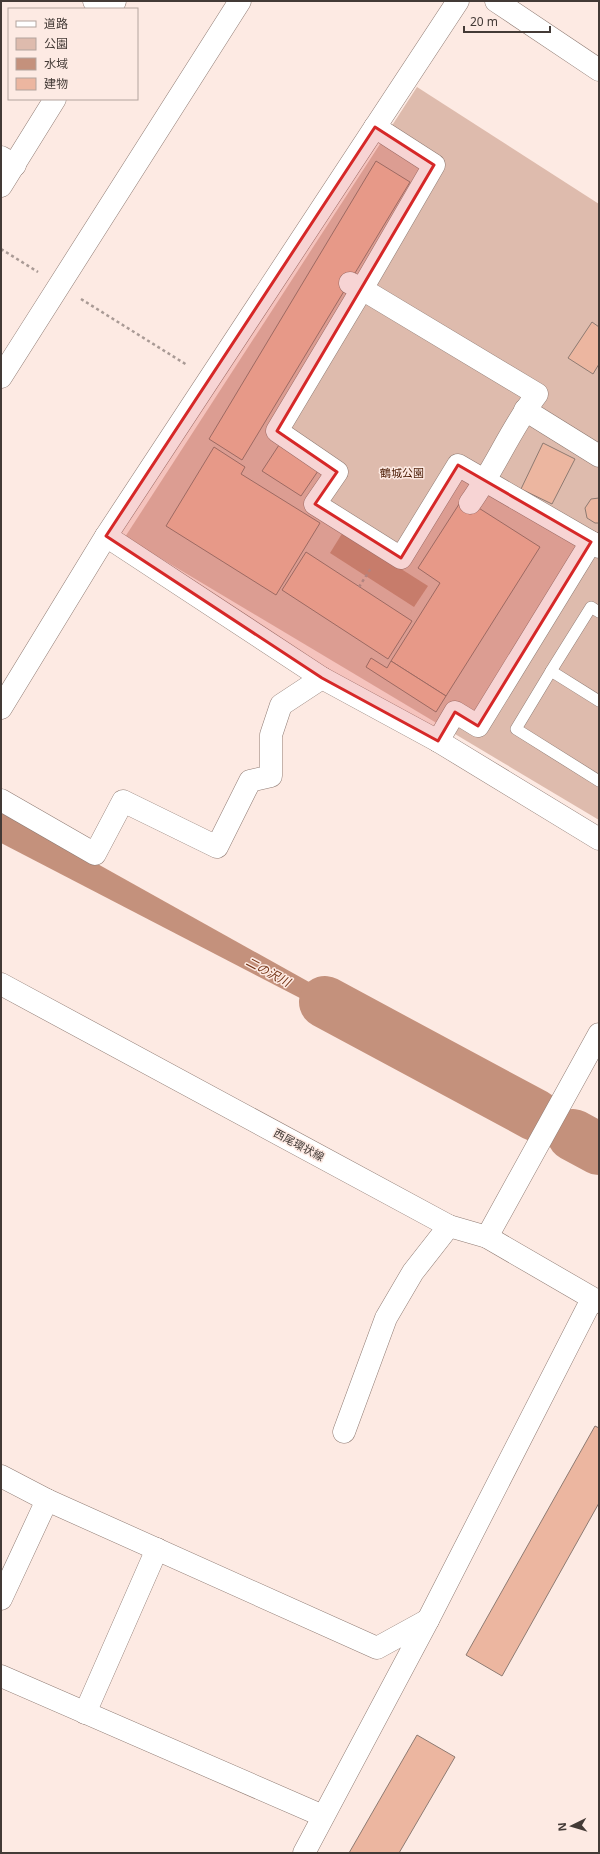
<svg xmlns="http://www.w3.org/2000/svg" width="600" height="1854" font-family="'Noto Sans','Noto Sans JP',sans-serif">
	<rect width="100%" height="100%" fill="#fdeae3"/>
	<path fill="#debbad" d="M417,87L599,204V820L125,537Z"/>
	<g fill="#c4917c">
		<path d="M343,532L428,586L414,607L330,553Z"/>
		<path d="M1,810L395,1030L381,1040L1,843Z"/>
	</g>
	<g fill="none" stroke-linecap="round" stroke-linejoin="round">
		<g stroke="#c4917c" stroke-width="52">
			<path d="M325,1002L535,1115"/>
			<path d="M573,1135L599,1149"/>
		</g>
	</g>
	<g fill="#ecb6a0" stroke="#8e7a71">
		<path d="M376,161L410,182L242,460L209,439Z"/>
		<path d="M592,322L599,327V364L593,374L568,358Z"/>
		<path d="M543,443L575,459L552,504L521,489Z"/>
		<path d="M279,445L318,471L301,496L262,471Z"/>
		<path d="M214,447L245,467L241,474L320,523L276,595L166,526Z"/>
		<path d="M463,498L540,547L446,696L391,661L440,583L418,568Z"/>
		<path d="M599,498V523H595L587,518L585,508L591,499Z"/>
		<path d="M306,552L412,621L388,659L282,590Z"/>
		<path d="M371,658L387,668L391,661L446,696L436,712L366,667Z"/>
		<path d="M595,1426L599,1428V1503L502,1676L466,1655Z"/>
		<path d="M417,1735L455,1757L399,1853H349Z"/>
	</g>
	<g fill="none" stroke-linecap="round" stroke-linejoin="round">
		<defs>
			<g id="lane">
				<path d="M599,612L591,607L551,671L599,701"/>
				<path d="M551,671L516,729L599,781"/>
			</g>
			<g id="street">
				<path d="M94,1L110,9"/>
				<path d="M496,1L599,70"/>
				<path d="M375,127L434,165L362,289L537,394C511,428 495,468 470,503"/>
				<path d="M1,157L15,165"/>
				<path d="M350,283L362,289L277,431L337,472L315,504L401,558L458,465L591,542"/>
				<path d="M1,377L240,1"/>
				<path d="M525,410L599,456"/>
				<path d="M106,536L322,678L438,741L599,839"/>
				<path d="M1,708L106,536L458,1"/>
				<path d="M438,741L455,712L478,726L591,542L599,547"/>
				<path d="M1,800L95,854L123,801L217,847L250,781L271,776V735L281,705L322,678"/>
				<path d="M487,1237L599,1034"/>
				<path d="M344,1432L386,1318L413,1272L449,1226"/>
				<path d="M1,1476L47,1500L377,1648L428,1620"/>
				<path d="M1,1599L47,1500"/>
				<path d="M1,1676L323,1816"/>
				<path d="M85,1713L157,1549"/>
				<path d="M304,1853L428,1620L592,1299"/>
			</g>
			<g id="secondary">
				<path d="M111,9L115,1"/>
				<path d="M1,186L55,99"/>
				<path d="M1,984L449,1226L487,1237L599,1302"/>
			</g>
		</defs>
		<use href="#lane" stroke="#907c74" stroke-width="12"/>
		<use href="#street" stroke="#907c74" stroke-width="23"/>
		<use href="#secondary" stroke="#907c74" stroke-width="23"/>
		<g stroke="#a99a95" stroke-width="2.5" stroke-dasharray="3 3" stroke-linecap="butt">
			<path d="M1,249L38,272"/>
			<path d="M81,299L187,365"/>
			<path d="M359,587L371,568"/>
		</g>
		<use href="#lane" stroke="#fff" stroke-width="11"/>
		<use href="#street" stroke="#fff" stroke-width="22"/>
		<use href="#secondary" stroke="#fff" stroke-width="22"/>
	</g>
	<path fill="#d62828" fill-opacity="0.2" stroke="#d62828" stroke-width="3" stroke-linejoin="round" d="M375,127L434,165L277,431L337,472L315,504L401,558L458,465L591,542L478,726L455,712L438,741L322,678L106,536Z"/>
	<g text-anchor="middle" stroke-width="3" stroke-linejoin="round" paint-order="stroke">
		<g font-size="11" fill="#4b1c05" stroke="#fdeae3">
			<text x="402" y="477">鶴城公園</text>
		</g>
		<g font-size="11" fill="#433a36" stroke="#fdeae3">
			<text transform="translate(299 1145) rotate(28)" y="4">西尾環状線</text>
		</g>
		<g font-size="12" font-style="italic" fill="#743416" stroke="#fdeae3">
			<text transform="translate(268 972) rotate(28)" y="4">二の沢川</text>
		</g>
	</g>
	<rect width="600" height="1854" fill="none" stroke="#433a36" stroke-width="4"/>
	<rect x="8" y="8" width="130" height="92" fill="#fdeae3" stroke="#b3a49e"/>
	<rect x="16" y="21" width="20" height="6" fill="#ffffff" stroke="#b3a49e"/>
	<text x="44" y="28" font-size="12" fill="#433a36">道路</text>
	<rect x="16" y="38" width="20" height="12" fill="#debbad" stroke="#b3a49e"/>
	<text x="44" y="48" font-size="12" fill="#433a36">公園</text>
	<rect x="16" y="58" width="20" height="12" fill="#c4917c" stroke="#b3a49e"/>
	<text x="44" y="68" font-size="12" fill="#433a36">水域</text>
	<rect x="16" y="78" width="20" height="12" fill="#ecb6a0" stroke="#b3a49e"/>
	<text x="44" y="88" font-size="12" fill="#433a36">建物</text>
	<g transform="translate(572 1826) rotate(265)" stroke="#fdeae3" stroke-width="3" paint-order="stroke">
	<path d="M0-3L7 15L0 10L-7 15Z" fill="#433a36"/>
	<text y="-6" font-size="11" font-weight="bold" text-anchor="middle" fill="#433a36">N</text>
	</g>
	<path d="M464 26v6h86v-6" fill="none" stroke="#433a36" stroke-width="2"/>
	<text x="470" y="26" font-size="12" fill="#433a36" stroke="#fdeae3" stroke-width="3" paint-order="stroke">20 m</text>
</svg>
